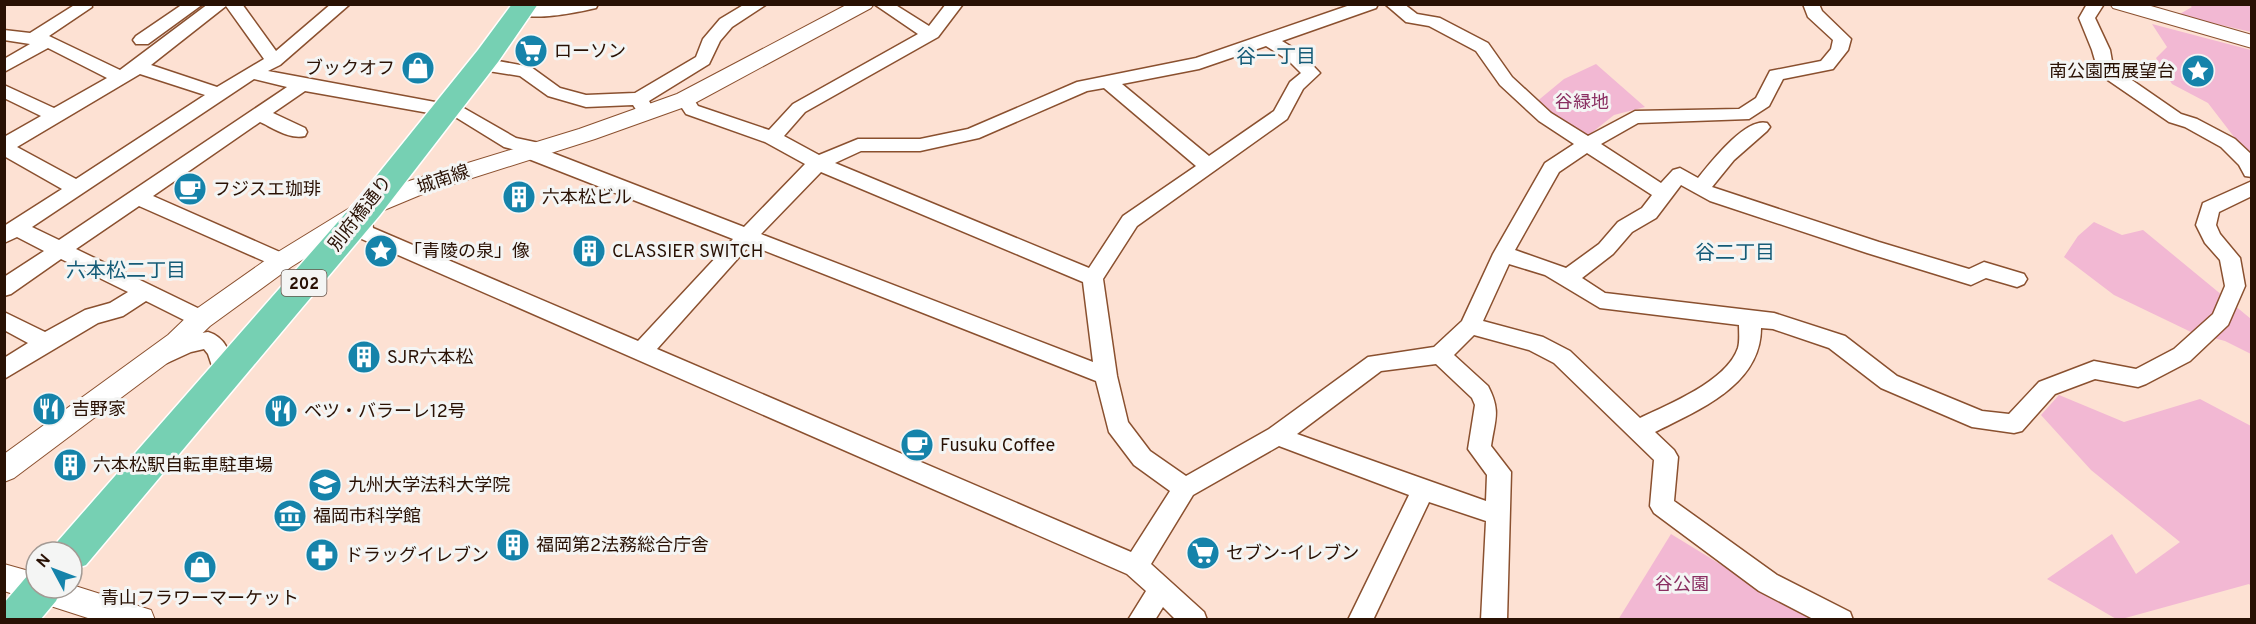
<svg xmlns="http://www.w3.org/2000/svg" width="2256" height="624" font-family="Overpass,'Noto Sans JP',sans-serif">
	<rect width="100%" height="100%" fill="#fde1d3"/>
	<g fill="#f2b8d3">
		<path d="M2189,5H2251V32L2178,15L2192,7Z"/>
		<path d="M2152,24L2251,50V159L2208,103L2172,84L2156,58L2167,47Z"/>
		<path d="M1596,64L1645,107L1614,115L1585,138L1535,103L1564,79Z"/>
		<path d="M2094,222L2122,235L2143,230L2251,319V354L2225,341L2191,332L2114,295L2064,257L2078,236Z"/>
		<path d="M2059,395L2124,422L2200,399L2251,426V586L2249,584L2118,620L2047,579L2112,534L2136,574L2180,542L2091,470L2041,415Z"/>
		<path d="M1671,534L1810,619L1618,620Z"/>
	</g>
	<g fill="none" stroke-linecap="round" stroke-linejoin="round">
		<defs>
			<g id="minor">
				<path d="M76,4H91L92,7L49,36L120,70L208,4H242L276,51L331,4H350L280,65L268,71L462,107L516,138L544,144L546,148L545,150L744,227L805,164L765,142L686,114L676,99L679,95H691L698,106L769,130L793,104L918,34L874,4H894L929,26L946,4H963L938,37L805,112L784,136L819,155L858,139H920L968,129L1077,82L1196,58L1353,4H1378L1376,8L1282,41L1300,52L1320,73L1303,89L1287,119L1137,226L1103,279L1117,376L1128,422L1150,451L1186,476L1269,429L1368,357L1434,347L1462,321L1493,254L1545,163L1574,144L1539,121L1500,85L1476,51L1429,26L1406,22L1385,4H1404L1417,14L1440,18L1488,43L1512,77L1551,113L1588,136L1635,111L1739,109L1756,98L1770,71L1821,61L1831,49L1833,40L1808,17L1803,4H1819L1822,11L1851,39L1848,50L1833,69L1783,79L1769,106L1749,119L1638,123L1601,144L1661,183L1673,170L1680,168L1698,178C1711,162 1746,117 1767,123L1770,127L1767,131L1734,160L1712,187L1879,242L1969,269L1984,262L2024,274L2027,279L2024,284L2017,287L1986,278L1971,285L1867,253L1710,201L1681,185L1656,218L1632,232L1613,254L1582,278L1605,293L1774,313L1845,336L1897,376L1982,411L2009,414L2039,382L2094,361L2136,369L2174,349L2213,314L2225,286L2220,260L2205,243L2196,225L2203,203L2252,181V196L2219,212L2216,225L2220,234L2240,258L2245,286L2228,325L2190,361L2146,384L2138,387L2095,379L2055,394L2022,431L2014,433L1972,427L1881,388L1829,348L1773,329L1761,328C1761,385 1699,410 1655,432L1674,450L1678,457L1674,501L1777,575L1850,612L1853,620H1815L1759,591L1654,513L1650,506L1654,460L1554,363L1529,350L1474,335L1454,355L1488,386C1501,411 1495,419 1491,446L1511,472L1507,620H1481L1486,521L1429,502L1373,620H1348L1409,495L1279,446L1193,495L1151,564L1204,612L1207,620H1176L1163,607L1155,620H1128L1146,591L1127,574L357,237L352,222L362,202L369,200L376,202L379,207L372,222L373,228L638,341L733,239L521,156L519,151L504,147L457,118L305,91L273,113L305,128L307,132L305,136C290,140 273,128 260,122L153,196L289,256L292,261L289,266L282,268L275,266L139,206L76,249L208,313L212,319L208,325L201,327L194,325L146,301L123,316L98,323L4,379V358L28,343L4,330V312L45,332L85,310L110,303L128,292L61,259L11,294L4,296V277L44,251L17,237L4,243V226L62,189L4,156V137L41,116L4,98V85L54,108L107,78L48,48L4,72V59L30,44L4,40V30L30,33ZM226,6L264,59L217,87L151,65ZM1266,46L1288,60L1301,73L1290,82L1274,111L1209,156L1122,84L1199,69ZM140,74L205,95L76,179L17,147ZM254,79L287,87L59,240L32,227ZM1104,88L1196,166L1123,216L1089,268L835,163L861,151H920L979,138L1087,91ZM1587,153L1652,195L1642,208L1618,222L1599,244L1566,268L1515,250L1559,172ZM821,172L1083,282L1093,362L761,234ZM750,245L1096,381L1109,432L1134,465L1170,491L1131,552L657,349ZM1509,264L1545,275L1600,308L1739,325C1739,332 1740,341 1738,348C1727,381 1669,404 1640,418L1570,351L1543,337L1483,321ZM1436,364L1472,398L1475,405L1468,449L1487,475L1486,501L1297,434L1381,371Z"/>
				<path d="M183,4H203L148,44H136L133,40L136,36Z"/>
				<path d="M561,4H598L596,8C579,12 524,24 513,10L521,5Z"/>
				<path d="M745,4H767L732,27L720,41L709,64L649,101L656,113L653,117H641L633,105L586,107L548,96L520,76L482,70L476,68L473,64L476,60L482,58L531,67L560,88L586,95L635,93L696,57L703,39L720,19Z"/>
				<path d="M2087,4H2104L2095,18L2110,50L2113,67L2181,114L2197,119L2235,139L2252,155V177L2245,176L2239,165L2221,147L2185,127L2169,122L2099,74L2092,50L2079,18Z"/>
				<path d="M208,332C228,338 231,357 236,375L233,381L225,384L217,381L208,354L204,349L191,352L167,363L159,360L156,354C165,338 191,335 208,332Z"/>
			</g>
			<g id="tertiary">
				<path d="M848,4H874L871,8L693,104L595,139L425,193L377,213L291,267L210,326L186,349L14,478L4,482V454L168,335L192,312L273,255L361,201L409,181L579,129L677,94Z"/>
				<path d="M2110,4H2144L2252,35V48L2113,8Z"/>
				<path d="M4,564L36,573V588H72V585L151,610L155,620H94L4,591Z"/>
			</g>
			<g id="trunk">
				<path d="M512,4H538L498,62L380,215L86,565L72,570V552H53L58,541L358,199L478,50Z"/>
				<path d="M36,572V588H62L56,601L40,620H4V603L28,575Z"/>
			</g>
		</defs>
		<use href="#minor" stroke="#8a502f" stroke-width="3"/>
		<use href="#tertiary" stroke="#8a502f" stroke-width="2"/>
		<use href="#trunk" stroke="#fff" stroke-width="3"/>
		<use href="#minor" fill="#fff" fill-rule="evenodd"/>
		<use href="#tertiary" fill="#fff" fill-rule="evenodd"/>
		<use href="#trunk" fill="#76d0b3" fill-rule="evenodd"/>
	</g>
	<defs>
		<symbol id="supermarket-disc" viewBox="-11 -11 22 22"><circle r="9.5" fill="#1583aa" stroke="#f4f5f4"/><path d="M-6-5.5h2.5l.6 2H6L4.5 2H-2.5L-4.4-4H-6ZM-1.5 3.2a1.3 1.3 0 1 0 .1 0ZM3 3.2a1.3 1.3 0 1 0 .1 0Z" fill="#fff"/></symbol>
		<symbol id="shop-disc" viewBox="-11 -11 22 22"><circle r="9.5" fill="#1583aa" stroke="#f4f5f4"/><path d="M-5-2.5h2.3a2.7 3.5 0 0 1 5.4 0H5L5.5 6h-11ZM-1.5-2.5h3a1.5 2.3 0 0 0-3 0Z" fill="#fff"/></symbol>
		<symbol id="sight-disc" viewBox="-11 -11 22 22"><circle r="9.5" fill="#1583aa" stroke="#f4f5f4"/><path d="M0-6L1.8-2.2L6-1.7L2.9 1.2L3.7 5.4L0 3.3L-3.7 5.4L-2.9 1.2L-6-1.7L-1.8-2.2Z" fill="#fff"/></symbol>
		<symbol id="cafe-disc" viewBox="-11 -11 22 22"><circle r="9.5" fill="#1583aa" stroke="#f4f5f4"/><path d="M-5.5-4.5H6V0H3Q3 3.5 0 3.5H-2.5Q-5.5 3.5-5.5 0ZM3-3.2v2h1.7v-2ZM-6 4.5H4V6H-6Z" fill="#fff"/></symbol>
		<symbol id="building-disc" viewBox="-11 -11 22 22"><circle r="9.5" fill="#1583aa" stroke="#f4f5f4"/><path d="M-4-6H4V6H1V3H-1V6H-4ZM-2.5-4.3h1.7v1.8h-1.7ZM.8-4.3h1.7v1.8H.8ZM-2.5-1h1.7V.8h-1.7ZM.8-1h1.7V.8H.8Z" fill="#fff"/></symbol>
		<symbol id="restaurant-disc" viewBox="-11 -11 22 22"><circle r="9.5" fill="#1583aa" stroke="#f4f5f4"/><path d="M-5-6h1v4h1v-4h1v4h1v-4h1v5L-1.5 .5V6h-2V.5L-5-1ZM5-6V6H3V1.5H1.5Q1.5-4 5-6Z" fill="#fff"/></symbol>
		<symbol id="university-disc" viewBox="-11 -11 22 22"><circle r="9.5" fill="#1583aa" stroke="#f4f5f4"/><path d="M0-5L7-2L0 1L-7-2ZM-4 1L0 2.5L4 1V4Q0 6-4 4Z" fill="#fff"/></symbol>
		<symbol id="museum-disc" viewBox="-11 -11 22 22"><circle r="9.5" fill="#1583aa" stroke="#f4f5f4"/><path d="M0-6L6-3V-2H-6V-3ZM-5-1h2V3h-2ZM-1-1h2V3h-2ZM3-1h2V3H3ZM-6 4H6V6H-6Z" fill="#fff"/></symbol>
		<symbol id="pharmacy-disc" viewBox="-11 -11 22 22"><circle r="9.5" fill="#1583aa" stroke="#f4f5f4"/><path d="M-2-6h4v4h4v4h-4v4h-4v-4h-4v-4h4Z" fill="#fff"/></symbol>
	</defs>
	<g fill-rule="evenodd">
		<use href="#supermarket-disc" x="512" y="32" width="38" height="38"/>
		<use href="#shop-disc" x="399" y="49" width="38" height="38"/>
		<use href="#sight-disc" x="2179" y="52" width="38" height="38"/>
		<use href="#cafe-disc" x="171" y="170" width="38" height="38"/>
		<use href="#building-disc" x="500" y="178" width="38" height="38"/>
		<use href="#sight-disc" x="362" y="232" width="38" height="38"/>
		<use href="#building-disc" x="570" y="232" width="38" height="38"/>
		<use href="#building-disc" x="345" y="338" width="38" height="38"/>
		<use href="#restaurant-disc" x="30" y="390" width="38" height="38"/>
		<use href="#restaurant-disc" x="262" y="392" width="38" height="38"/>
		<use href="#cafe-disc" x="898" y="426" width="38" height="38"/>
		<use href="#building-disc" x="51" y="446" width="38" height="38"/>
		<use href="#university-disc" x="306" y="466" width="38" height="38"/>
		<use href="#museum-disc" x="271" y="497" width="38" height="38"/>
		<use href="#building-disc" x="494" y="526" width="38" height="38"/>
		<use href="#supermarket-disc" x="1184" y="534" width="38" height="38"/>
		<use href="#pharmacy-disc" x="303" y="536" width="38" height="38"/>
		<use href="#shop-disc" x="181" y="548" width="38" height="38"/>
	</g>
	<g text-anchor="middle" stroke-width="6" stroke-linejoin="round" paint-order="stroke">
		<rect fill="#f4f5f4" stroke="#66554c" stroke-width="1.5" x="281.5" y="270" width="45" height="26" rx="4.5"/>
		<g font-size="16" font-weight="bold" fill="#291104">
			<text x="304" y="289">202</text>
		</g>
		<g font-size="18" fill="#291104" stroke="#f4f5f4" text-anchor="start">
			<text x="554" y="57">ローソン</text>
			<text x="395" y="74" text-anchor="end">ブックオフ</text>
			<text x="2175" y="77" text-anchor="end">南公園西展望台</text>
			<text x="213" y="195">フジスエ珈琲</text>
			<text x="542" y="203">六本松ビル</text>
			<text x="404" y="257">「青陵の泉」像</text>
			<text x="612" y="257">CLASSIER SWITCH</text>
			<text x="387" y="363">SJR六本松</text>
			<text x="72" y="415">吉野家</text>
			<text x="304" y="417">ベツ・バラーレ12号</text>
			<text x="940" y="451">Fusuku Coffee</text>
			<text x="93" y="471">六本松駅自転車駐車場</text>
			<text x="348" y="491">九州大学法科大学院</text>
			<text x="313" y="522">福岡市科学館</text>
			<text x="536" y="551">福岡第2法務総合庁舎</text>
			<text x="1226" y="559">セブン-イレブン</text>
			<text x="345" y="561">ドラッグイレブン</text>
			<text x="200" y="604" text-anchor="middle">青山フラワーマーケット</text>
		</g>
		<g font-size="18" fill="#892e61" stroke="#f4f5f4">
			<text x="1582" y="108">谷緑地</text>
			<text x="1682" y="590">谷公園</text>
		</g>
		<g font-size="18" fill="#291104" stroke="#f4f5f4">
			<text transform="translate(443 179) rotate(-19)" y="6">城南線</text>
			<text transform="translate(360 213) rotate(-52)" y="6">別府橋通り</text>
		</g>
		<g font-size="20" fill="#145b77" stroke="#f4f5f4">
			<text x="1276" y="63">谷一丁目</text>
			<text x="1735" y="259">谷二丁目</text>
			<text x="126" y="277">六本松二丁目</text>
		</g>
	</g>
	<rect width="2256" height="624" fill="none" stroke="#291104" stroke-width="12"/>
	<g transform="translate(54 570) rotate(311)"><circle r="28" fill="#f4f5f4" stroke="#a39a94" stroke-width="1.5"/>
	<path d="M0-4.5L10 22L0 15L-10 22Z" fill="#1583aa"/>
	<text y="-9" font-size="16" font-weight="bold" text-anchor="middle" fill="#291104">N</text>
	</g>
</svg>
